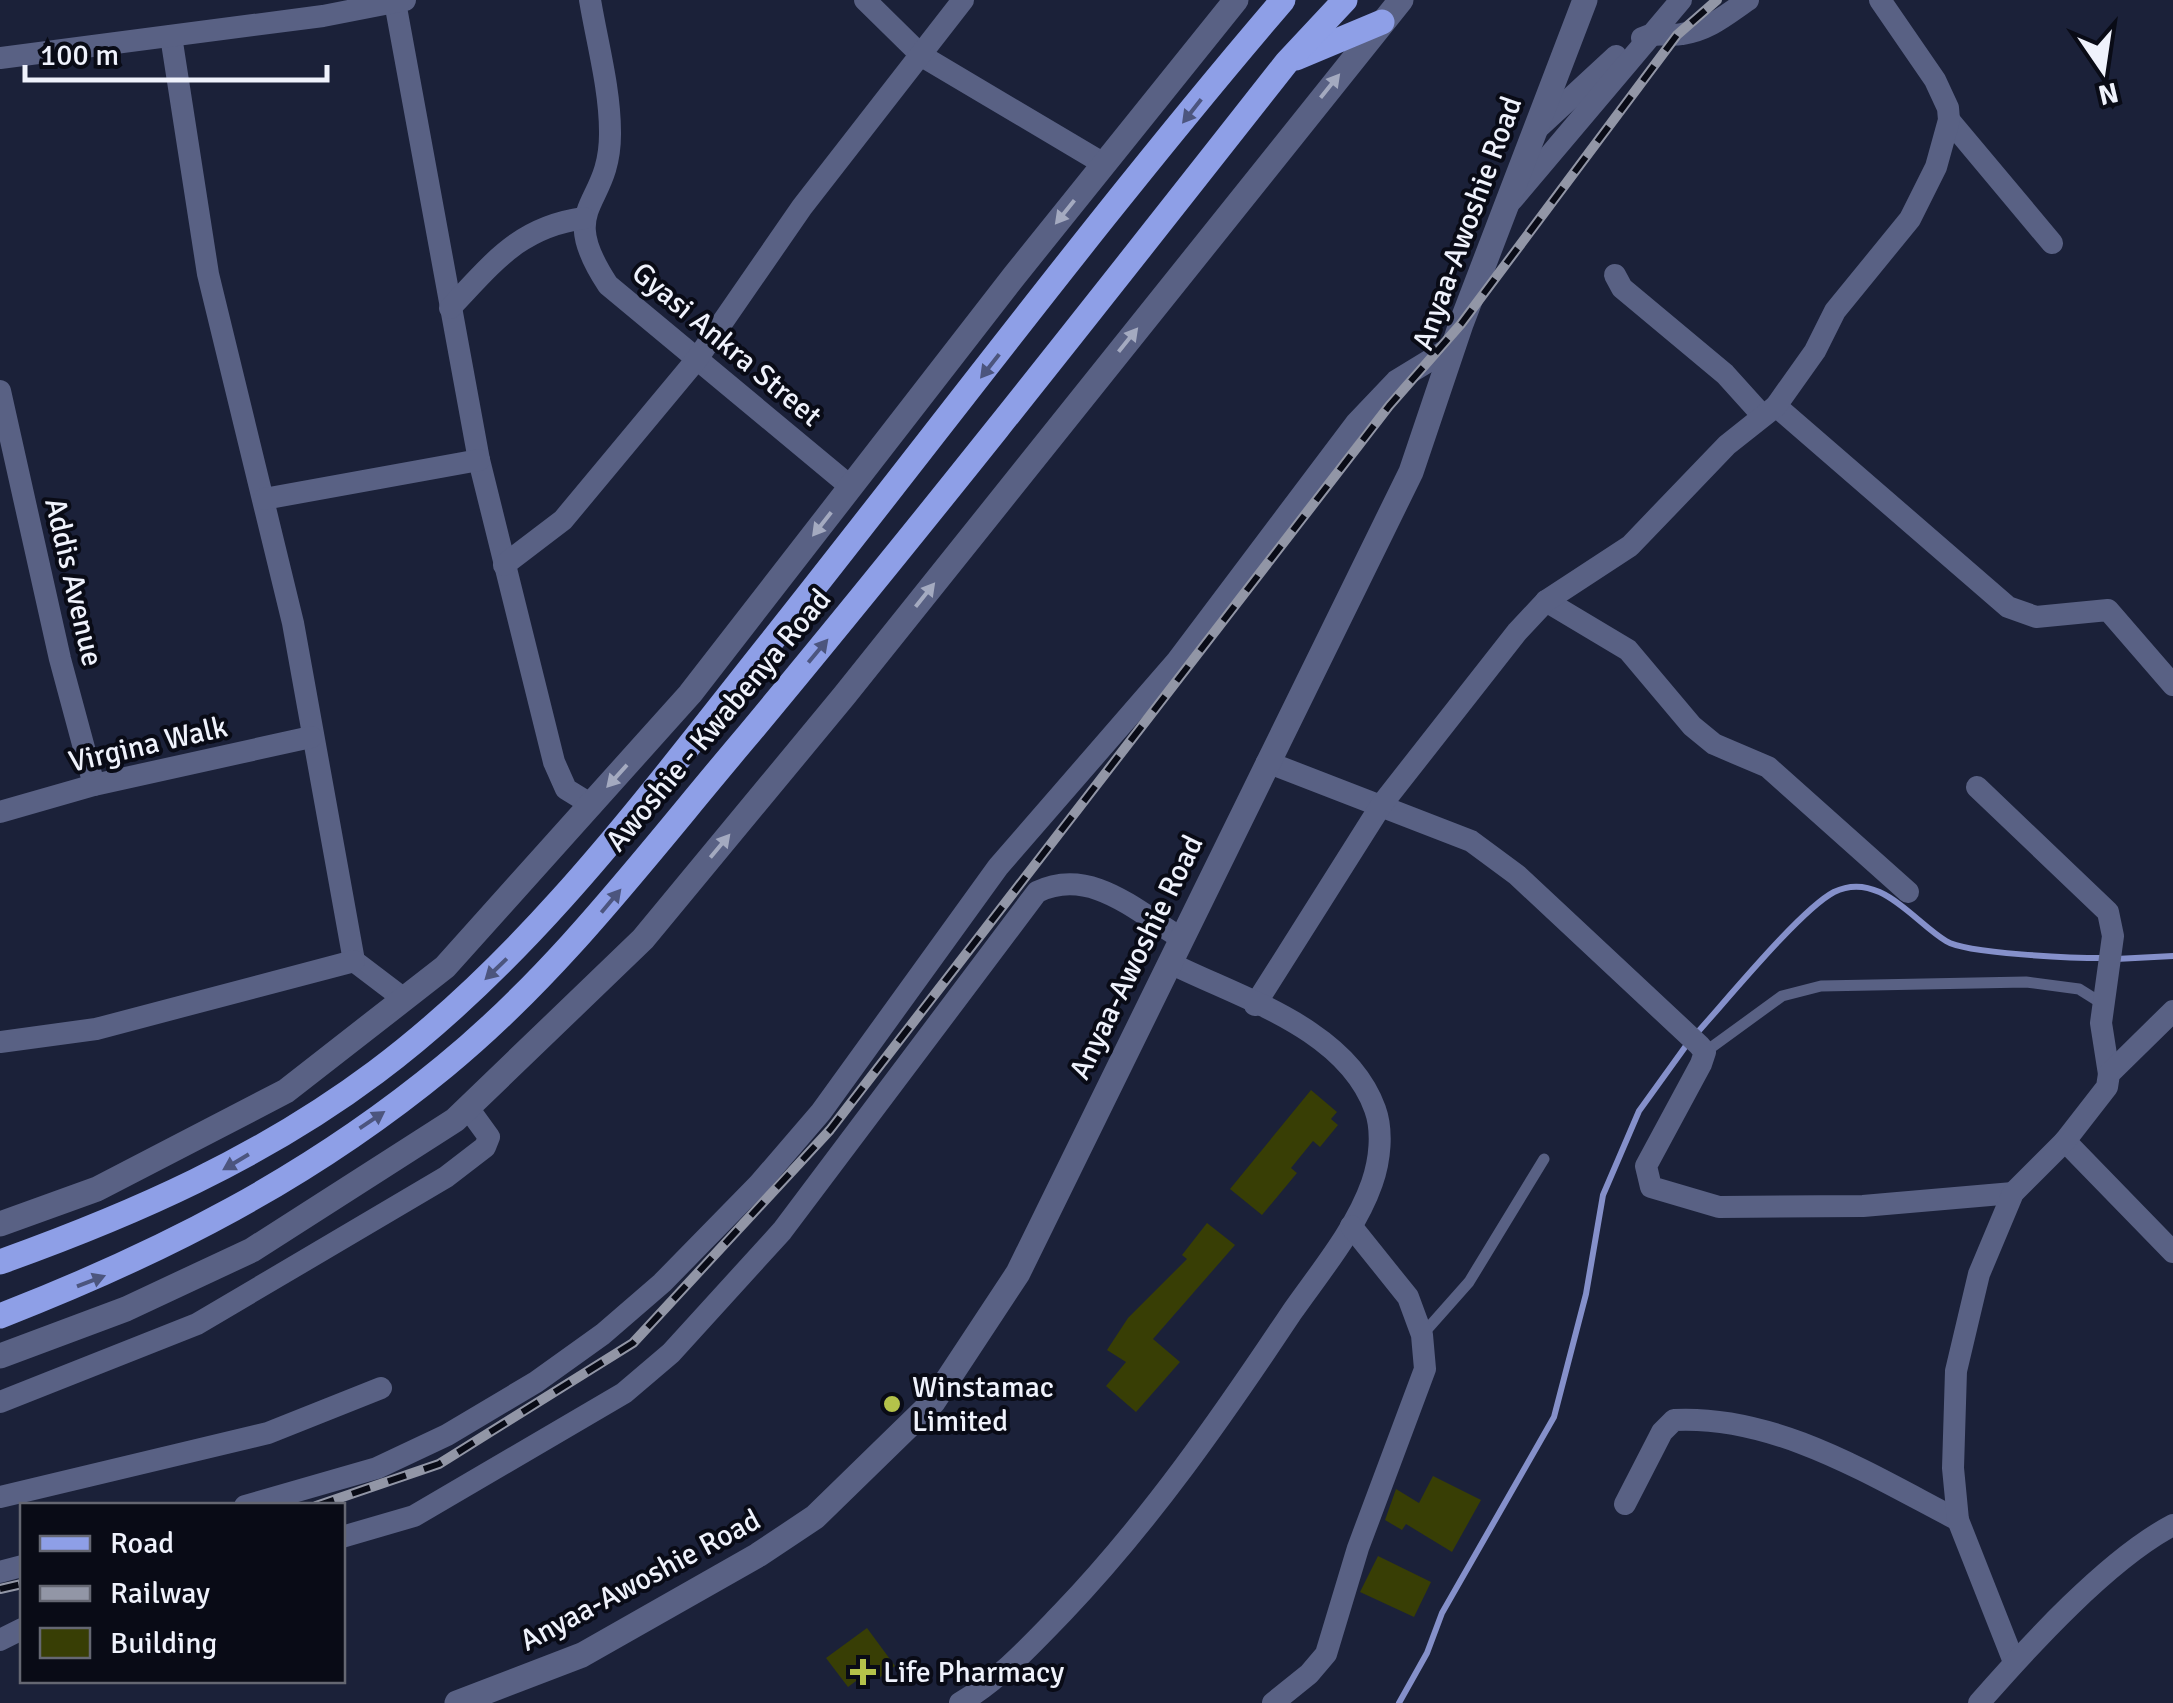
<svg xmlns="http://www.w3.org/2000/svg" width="2173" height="1703" font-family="Signika,sans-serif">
	<rect width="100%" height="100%" fill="#1b2139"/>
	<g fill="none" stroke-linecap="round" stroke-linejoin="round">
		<g stroke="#8590ca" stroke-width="6">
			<path d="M2116,959L2173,956"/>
			<path d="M1696,1034C1726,1001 1800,910 1834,892C1879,870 1913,921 1946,941C1966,954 2075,958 2104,958"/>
			<path d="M1399,1703L1427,1653L1442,1613L1554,1417L1586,1294L1603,1195L1639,1111L1688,1043"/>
		</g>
	</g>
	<g fill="#383e05">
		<path d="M1311,1090L1337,1112L1331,1119L1338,1125L1320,1147L1313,1141L1291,1168L1297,1173L1262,1215L1230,1189Z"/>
		<path d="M1207,1223L1235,1245L1153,1339L1180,1362L1136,1412L1106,1386L1126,1362L1107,1350L1128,1318L1187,1259L1182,1255Z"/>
		<path d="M1433,1476L1481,1500L1452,1552L1406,1524L1402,1530L1385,1520L1396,1489L1419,1503Z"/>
		<path d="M1378,1556L1431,1582L1414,1617L1360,1592Z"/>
		<path d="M867,1628L895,1666L879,1678L872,1669L848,1687L826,1658Z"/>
	</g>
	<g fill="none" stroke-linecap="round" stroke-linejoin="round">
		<g stroke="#596184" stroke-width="11">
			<path d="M1705,1052L1782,996L1821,986L2026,982L2079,989L2103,1004"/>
			<path d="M1422,1335L1469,1282L1544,1159"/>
		</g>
		<g stroke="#596184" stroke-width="22">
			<path d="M590,0C597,42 610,89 610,132C611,209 554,203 608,285L851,487"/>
			<path d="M865,0L922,56L1104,164"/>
			<path d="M395,2L479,460L554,762L566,789L592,805"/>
			<path d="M171,36L208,274L293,623L354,961L404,999"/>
			<path d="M1642,38C1656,31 1668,37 1682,34C1709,30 1726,15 1748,0"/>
			<path d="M0,58L323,16L405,0"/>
			<path d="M1949,120L2052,243"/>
			<path d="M1537,129L1616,56"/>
			<path d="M1512,200L1681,0"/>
			<path d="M1615,275L1622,288L1725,374L1762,415"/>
			<path d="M450,308C493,263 519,227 584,218"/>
			<path d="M0,391L60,659L94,785"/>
			<path d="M1776,406L2008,607L2036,617L2108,610L2173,685"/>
			<path d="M264,499L479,460"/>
			<path d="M504,565L563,520L697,359L802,207L963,0"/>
			<path d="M1546,601L1628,650L1692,726L1714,744L1768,767L1908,892"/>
			<path d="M1267,762L1471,841L1517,875L1699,1045L1705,1052L1701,1064L1646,1166L1651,1187L1719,1207L1863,1206L2013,1193"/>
			<path d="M1977,787L2108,912L2113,936L2101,1023L2109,1074"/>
			<path d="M0,812L94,785L311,737"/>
			<path d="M1255,1005L1382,804L1517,632L1546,601L1630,546L1727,445L1776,406L1815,351L1835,311L1910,219L1936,167L1949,120L1948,108L1935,80L1880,0"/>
			<path d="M0,1042L96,1029L354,961"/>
			<path d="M2065,1141L2173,1252"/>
			<path d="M0,1402L197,1324L446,1177L485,1147L489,1137L468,1108"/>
			<path d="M0,1497L268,1433L381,1388"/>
			<path d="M1625,1504L1662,1432L1674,1420C1776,1415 1869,1474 1958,1520"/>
			<path d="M245,1506L377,1468L447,1435L536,1382L603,1334L662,1283L759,1184L821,1112L998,867L1176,662L1356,423L1396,381L1455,345"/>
			<path d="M342,1537L414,1516L624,1393L671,1353L782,1231L1037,892C1090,866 1136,911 1181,938"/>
			<path d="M0,1572L22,1566"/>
			<path d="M0,1640L22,1629"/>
			<path d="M2014,1662L1958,1520L1953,1468L1956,1371L1979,1274L2013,1193L2065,1141L2107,1087L2109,1074L2173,1011"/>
			<path d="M960,1703C1000,1679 1030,1646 1062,1613C1150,1521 1222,1417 1292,1312C1320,1272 1356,1229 1372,1183C1380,1160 1383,1131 1375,1109C1346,1028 1240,998 1170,963"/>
			<path d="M1273,1703L1309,1674L1326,1654L1358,1548L1425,1369L1422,1335L1408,1297L1351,1226"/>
			<path d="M1979,1703C2028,1647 2108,1559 2173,1525"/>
		</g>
		<g stroke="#596184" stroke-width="25">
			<path d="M0,1224L97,1189L286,1091L445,967L690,694L1015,275L1236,0"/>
			<path d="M0,1356L126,1309L252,1250L455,1120L643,939L844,696L1401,0"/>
			<path d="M457,1703L582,1655L758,1555L815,1517L933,1402L1018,1273L1411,472L1461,324L1585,0"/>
		</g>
		<g stroke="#8e9fe7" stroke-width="25">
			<path d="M1296,58L1382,22"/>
			<path d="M0,1262C134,1214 261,1158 376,1072C531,956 647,798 767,647C938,432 1104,209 1283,0"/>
			<path d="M0,1316C164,1252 309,1178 445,1066C562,970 651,849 748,735C932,514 1109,288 1287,62L1345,0"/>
		</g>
		<defs>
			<g id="rail">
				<path d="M316,1506L439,1464L633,1343L830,1130L1389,406L1461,324L1677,35L1717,0"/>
				<path d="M0,1589L22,1584"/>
			</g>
		</defs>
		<use href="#rail" stroke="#9296a6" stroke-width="10"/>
		<use href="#rail" stroke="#090b16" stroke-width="6" stroke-dasharray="19" stroke-linecap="butt"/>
	</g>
	<defs><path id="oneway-solid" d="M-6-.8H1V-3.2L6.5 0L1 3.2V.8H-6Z" transform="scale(2.5)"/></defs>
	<g fill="#a4aac0">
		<use href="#oneway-solid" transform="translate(1330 86) rotate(-51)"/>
		<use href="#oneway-solid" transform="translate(1065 212) rotate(129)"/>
		<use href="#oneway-solid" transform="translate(1128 340) rotate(-51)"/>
		<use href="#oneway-solid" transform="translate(822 524) rotate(128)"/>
		<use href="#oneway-solid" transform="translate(925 595) rotate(-51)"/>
		<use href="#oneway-solid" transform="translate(617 776) rotate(132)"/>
		<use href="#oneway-solid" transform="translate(720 846) rotate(-50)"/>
	</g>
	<g fill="#4c557e">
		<use href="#oneway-solid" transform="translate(1192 111) rotate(128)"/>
		<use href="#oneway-solid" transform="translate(990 366) rotate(128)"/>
		<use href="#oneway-solid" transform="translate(818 651) rotate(-50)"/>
		<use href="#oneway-solid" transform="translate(611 901) rotate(-50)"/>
		<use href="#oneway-solid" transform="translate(496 969) rotate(136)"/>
		<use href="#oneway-solid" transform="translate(372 1120) rotate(-34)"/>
		<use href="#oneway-solid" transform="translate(236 1162) rotate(149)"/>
		<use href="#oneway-solid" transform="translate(91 1281) rotate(-21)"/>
	</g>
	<g fill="#b4c24a" stroke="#090b16" stroke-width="4">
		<circle cx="892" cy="1404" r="10"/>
		<path d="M858 1657h10v10h10v10h-10v10h-10v-10h-10v-10h10z"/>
	</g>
	<g text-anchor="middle" stroke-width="8" stroke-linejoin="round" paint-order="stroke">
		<g font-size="30" fill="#eff2fc" stroke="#090b16">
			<text transform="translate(1467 223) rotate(-70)" y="10">Anyaa-Awoshie Road</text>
			<text transform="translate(727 344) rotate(40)" y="10">Gyasi Ankra Street</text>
			<text transform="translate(74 582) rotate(77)" y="10">Addis Avenue</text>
			<text transform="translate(718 720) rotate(-50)" y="10">Awoshie - Kwabenya Road</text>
			<text transform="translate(148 744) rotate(-13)" y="10">Virgina Walk</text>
			<text transform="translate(1136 957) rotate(-64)" y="10">Anyaa-Awoshie Road</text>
			<text transform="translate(640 1580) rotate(-28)" y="10">Anyaa-Awoshie Road</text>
		</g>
		<g font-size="30" fill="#eff2fc" stroke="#090b16" text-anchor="start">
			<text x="912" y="1397">Winstamac<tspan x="912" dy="34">Limited</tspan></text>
			<text x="883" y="1682">Life Pharmacy</text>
		</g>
	</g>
	<rect x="20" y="1503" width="325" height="180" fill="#090b16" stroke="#656772" stroke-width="2.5"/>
	<rect x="40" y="1536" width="50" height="15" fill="#8e9fe7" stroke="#656772" stroke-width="2.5"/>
	<text x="110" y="1553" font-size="30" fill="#eff2fc">Road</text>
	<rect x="40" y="1586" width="50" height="15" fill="#9296a6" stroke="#656772" stroke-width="2.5"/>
	<text x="110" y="1603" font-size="30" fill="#eff2fc">Railway</text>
	<rect x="40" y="1628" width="50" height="30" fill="#383e05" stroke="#656772" stroke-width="2.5"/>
	<text x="110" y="1653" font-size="30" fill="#eff2fc">Building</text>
	<g transform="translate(2103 70) rotate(167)" stroke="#090b16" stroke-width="8" paint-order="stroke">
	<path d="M0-8L18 38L0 25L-18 38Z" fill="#eff2fc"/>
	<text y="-15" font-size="28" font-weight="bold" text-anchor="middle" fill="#eff2fc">N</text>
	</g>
	<path d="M25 65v15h302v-15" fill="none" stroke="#eff2fc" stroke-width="5"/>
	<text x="40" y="65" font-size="30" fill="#eff2fc" stroke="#090b16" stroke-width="8" paint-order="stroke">100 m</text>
</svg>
